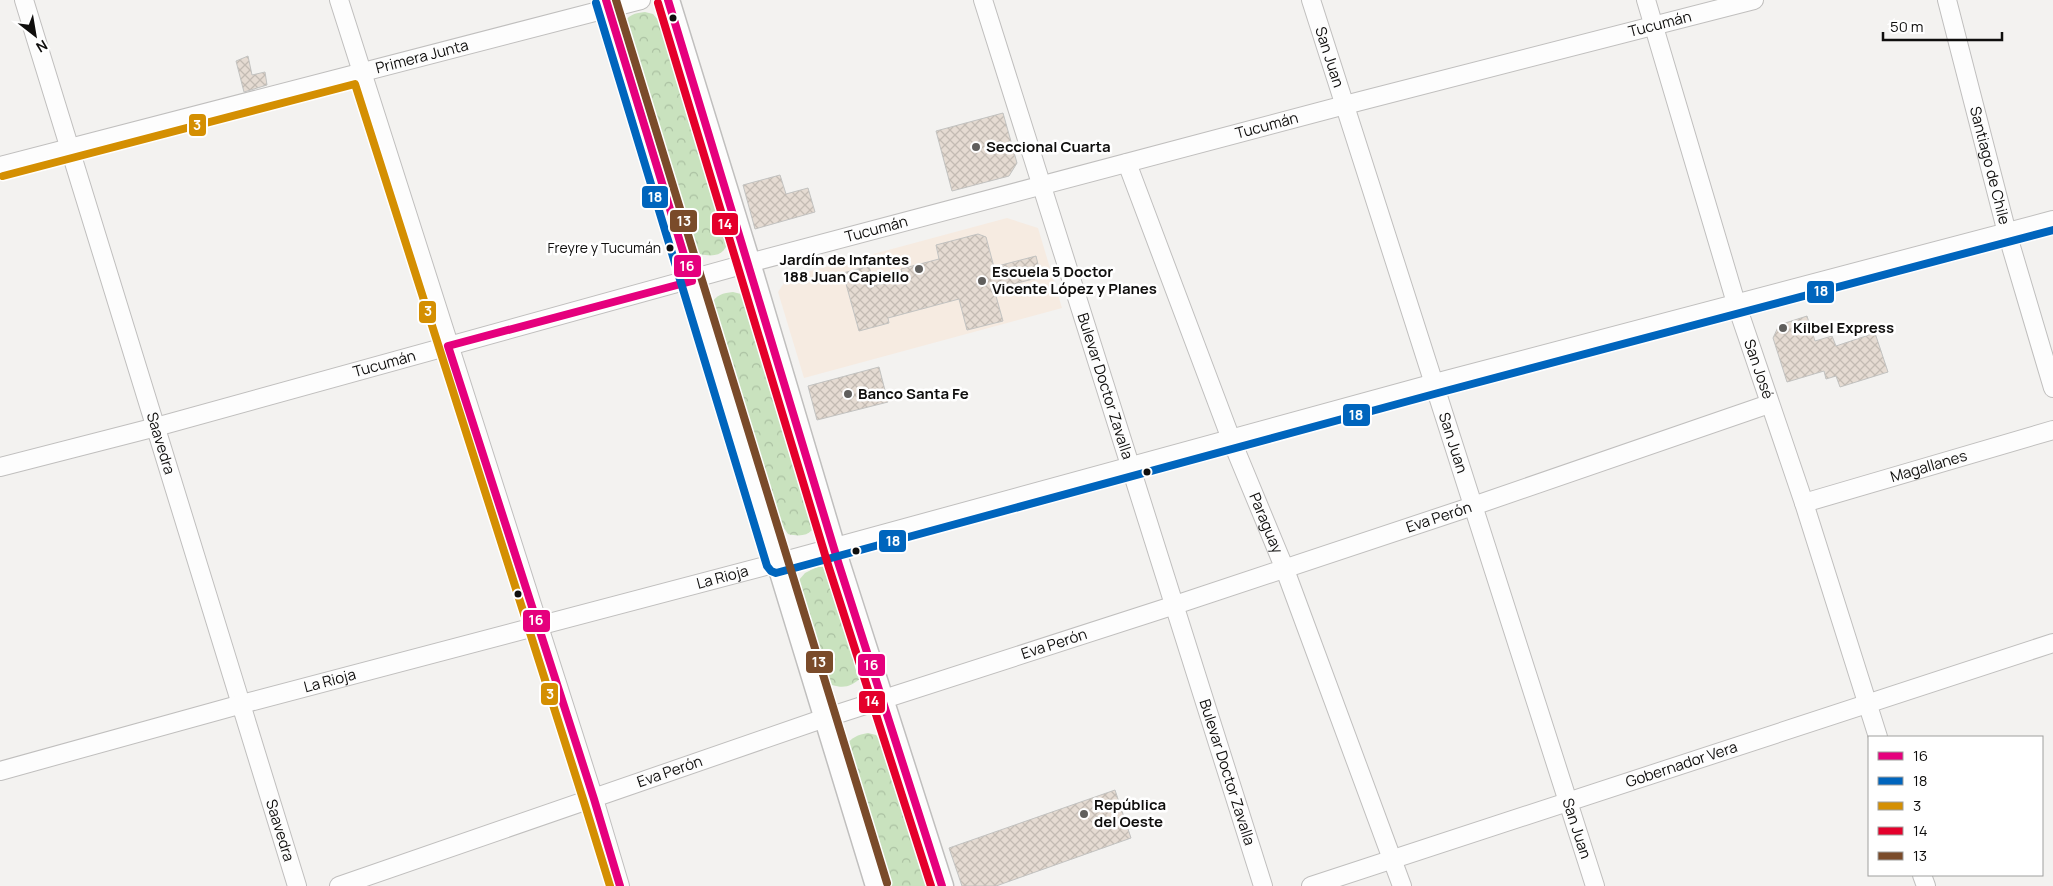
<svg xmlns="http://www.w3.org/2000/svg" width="2053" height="886" font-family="Manrope,sans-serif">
	<defs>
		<pattern id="forest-crowns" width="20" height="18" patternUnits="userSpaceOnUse" patternTransform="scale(1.25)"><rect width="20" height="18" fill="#c9e2be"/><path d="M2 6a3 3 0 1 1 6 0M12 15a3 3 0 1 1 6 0" fill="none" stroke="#abc1a2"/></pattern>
		<pattern id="building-cross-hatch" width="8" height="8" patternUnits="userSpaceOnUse" patternTransform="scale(1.25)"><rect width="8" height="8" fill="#e5dbd2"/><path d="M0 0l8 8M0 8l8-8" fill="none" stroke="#c3bbb3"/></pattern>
	</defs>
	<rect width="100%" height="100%" fill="#f3f2f0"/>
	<path fill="#f6ebe1" d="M1007,218L1038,228L1062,308L804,378L778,292L788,277Z"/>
	<g fill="url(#forest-crowns)">
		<path d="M645,12L653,14L659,21L728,230C730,251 720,259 700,254L691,241L623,24C628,15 635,13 645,12Z"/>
		<path d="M733,292L741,294L747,300L816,510C818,531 808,539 788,534L779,521L711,304C716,295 723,293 733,292Z"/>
		<path d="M817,567H826L834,573L862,663L861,678C851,686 845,689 832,685L826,675L800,590L799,580L805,573Z"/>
		<path d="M868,733L876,735L882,742L929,886H890L846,746C851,737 858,735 868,733Z"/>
	</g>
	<g fill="url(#building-cross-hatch)" stroke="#c2c2c0">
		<path d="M248,56L252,75L265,72L267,85L244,92L236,61Z"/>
		<path d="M1003,113L1017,163L1009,176L952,191L936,131Z"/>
		<path d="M780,175L786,194L808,188L815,212L755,229L743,185Z"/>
		<path d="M978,234L986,237L994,267L1036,256L1041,277L994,289L1003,321L967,330L959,299L888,318L889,323L859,331L843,273L869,266L874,286L903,278L901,269L939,259L936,245Z"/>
		<path d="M1807,316L1815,341L1832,336L1836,346L1875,333L1888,372L1840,387L1836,376L1826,379L1824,371L1787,382L1773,338L1779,325Z"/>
		<path d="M879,367L888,402L817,420L808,386Z"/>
		<path d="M1115,790L1131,838L996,886H962L949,848Z"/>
	</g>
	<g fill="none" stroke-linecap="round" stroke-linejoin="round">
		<defs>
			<g id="minor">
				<path id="s1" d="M24,0L297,886"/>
				<path d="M339,0L594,799L620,886"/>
				<path id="s2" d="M983,0L1263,886"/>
				<path id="s3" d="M1311,0L1595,886"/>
				<path id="s4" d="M1646,0L1736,303L1804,503L1878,737"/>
				<path id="s5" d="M1947,0L2007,233L2053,388"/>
				<path id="s6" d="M1127,163L1231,439L1284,567L1402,886"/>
				<path id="s7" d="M0,166L641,0"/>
				<path id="s8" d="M0,467L156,427L749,263L1345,105L1754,0"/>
				<path id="s9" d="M1804,503L2053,430"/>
				<path id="s10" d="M0,771L242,704L777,563L1435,383L2053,220"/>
				<path d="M1922,875L1926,886"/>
				<path id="s11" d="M339,886L825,718L1175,605L1473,506L1769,404"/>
				<path id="s12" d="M1311,886L2053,643"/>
			</g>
			<g id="major">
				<path d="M606,0L877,886"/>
				<path d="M668,0L749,263L839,565L942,886"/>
			</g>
		</defs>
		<use href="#minor" stroke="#c0bfbe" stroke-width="20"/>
		<use href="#major" stroke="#c0bfbe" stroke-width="25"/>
		<use href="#minor" stroke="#fdfdfd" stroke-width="18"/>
		<use href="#major" stroke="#fdfdfd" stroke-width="22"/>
		<defs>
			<g id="bus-1">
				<path d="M606,0L692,281L448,346L594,799L620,886"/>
				<path d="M668,0L839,565L942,886"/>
			</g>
			<path id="bus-2" d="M596,3L767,566L771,571L776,573L1438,393L2053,230"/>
			<path id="bus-3" d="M3,176L355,84L584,802L610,886"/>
			<path id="bus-4" d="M658,3L829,568L931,886"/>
			<path id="bus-5" d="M616,0L887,883"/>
		</defs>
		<use href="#bus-1" stroke="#fff" stroke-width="11"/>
		<use href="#bus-2" stroke="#fff" stroke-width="11"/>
		<use href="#bus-3" stroke="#fff" stroke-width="11"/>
		<use href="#bus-4" stroke="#fff" stroke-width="11"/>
		<use href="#bus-5" stroke="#fff" stroke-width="11"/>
		<use href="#bus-1" stroke="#e5007d" stroke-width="8"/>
		<use href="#bus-2" stroke="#0065bd" stroke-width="8"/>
		<use href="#bus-3" stroke="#d48f02" stroke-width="8"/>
		<use href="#bus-4" stroke="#e4002b" stroke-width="8"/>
		<use href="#bus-5" stroke="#7a4b2a" stroke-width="8"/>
	</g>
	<g fill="#0f0e0d" stroke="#fff" stroke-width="2">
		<circle cx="673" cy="18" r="4.5"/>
		<circle cx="670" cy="248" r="4.5"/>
		<circle cx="1147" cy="472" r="4.5"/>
		<circle cx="856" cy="551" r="4.5"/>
		<circle cx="518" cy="594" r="4.5"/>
	</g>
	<g fill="#5f5e5c" stroke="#fff" stroke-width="2">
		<circle cx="976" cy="147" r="5"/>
		<circle cx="919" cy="269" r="5"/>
		<circle cx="982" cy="281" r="5"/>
		<circle cx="1783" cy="328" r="5"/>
		<circle cx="848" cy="394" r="5"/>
		<circle cx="1084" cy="814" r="5"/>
	</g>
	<g text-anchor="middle" stroke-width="5" stroke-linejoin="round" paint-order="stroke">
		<g font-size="14" fill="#0f0e0d" stroke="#fff" text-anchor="end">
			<text x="661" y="253">Freyre y Tucumán</text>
		</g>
		<g font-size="15" fill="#0f0e0d" stroke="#fff">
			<text dy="5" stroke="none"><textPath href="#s8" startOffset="1718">Tucumán</textPath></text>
			<text dy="5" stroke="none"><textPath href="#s7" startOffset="436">Primera Junta</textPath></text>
			<text dy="5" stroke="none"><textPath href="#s3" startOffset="60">San Juan</textPath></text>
			<text dy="5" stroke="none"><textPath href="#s8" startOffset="1312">Tucumán</textPath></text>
			<text dy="5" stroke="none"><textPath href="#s5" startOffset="171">Santiago de Chile</textPath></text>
			<text dy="5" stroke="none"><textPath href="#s8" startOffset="908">Tucumán</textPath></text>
			<text dy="5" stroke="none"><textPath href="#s8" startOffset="398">Tucumán</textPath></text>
			<text dy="5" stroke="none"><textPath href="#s4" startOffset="386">San José</textPath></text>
			<text dy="5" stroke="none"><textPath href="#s2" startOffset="405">Bulevar Doctor Zavalla</textPath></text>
			<text dy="5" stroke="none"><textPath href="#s1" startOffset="464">Saavedra</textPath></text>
			<text dy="5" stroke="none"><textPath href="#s3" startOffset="465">San Juan</textPath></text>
			<text dy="5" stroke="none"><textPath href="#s9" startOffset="130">Magallanes</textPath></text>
			<text dy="5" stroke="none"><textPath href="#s11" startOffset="1160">Eva Perón</textPath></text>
			<text dy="5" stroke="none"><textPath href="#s6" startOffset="386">Paraguay</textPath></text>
			<text dy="5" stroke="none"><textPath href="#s10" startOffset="748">La Rioja</textPath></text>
			<text dy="5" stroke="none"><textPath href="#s11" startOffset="755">Eva Perón</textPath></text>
			<text dy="5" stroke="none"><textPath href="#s10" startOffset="342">La Rioja</textPath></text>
			<text dy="5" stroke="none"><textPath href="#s12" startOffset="390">Gobernador Vera</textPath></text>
			<text dy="5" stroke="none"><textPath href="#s11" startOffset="350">Eva Perón</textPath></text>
			<text dy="5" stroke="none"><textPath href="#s2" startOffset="810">Bulevar Doctor Zavalla</textPath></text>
			<text dy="5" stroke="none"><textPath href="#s3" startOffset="870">San Juan</textPath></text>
			<text dy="5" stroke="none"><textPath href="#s1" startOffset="869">Saavedra</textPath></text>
		</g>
		<g font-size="15" font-weight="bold" fill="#0f0e0d" stroke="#fff" text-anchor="start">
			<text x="986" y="152">Seccional Cuarta</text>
			<text x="909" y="265" text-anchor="end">Jardín de Infantes<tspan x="909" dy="17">188 Juan Capiello</tspan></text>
			<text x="992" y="277">Escuela 5 Doctor<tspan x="992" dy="17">Vicente López y Planes</tspan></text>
			<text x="1793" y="333">Kilbel Express</text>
			<text x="858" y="399">Banco Santa Fe</text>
			<text x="1094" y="810">República<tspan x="1094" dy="17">del Oeste</tspan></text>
		</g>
	</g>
	<g stroke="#fff" stroke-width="2">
		<rect x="188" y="113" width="19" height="24" rx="5" fill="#d48f02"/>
		<rect x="641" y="185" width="28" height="24" rx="5" fill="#0065bd"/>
		<rect x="669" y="209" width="29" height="24" rx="5" fill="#7a4b2a"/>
		<rect x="711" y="212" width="28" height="24" rx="5" fill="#e4002b"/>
		<rect x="673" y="254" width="29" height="24" rx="5" fill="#e5007d"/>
		<rect x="1806" y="280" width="29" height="24" rx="5" fill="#0065bd"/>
		<rect x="418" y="300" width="19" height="24" rx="5" fill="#d48f02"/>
		<rect x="1342" y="403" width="29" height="24" rx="5" fill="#0065bd"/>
		<rect x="878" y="529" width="29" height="24" rx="5" fill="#0065bd"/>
		<rect x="522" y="609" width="29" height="24" rx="5" fill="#e5007d"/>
		<rect x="805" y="650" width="29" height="24" rx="5" fill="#7a4b2a"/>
		<rect x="857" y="653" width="29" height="24" rx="5" fill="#e5007d"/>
		<rect x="540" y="682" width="19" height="24" rx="5" fill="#d48f02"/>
		<rect x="858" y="690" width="28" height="24" rx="5" fill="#e4002b"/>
	</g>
	<g font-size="14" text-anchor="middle" font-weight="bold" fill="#fff">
		<text x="197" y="130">3</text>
		<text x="655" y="202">18</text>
		<text x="684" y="226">13</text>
		<text x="725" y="229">14</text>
		<text x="687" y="271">16</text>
		<text x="1821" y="296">18</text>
		<text x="428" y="316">3</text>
		<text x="1356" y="420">18</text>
		<text x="893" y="546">18</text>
		<text x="536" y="625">16</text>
		<text x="819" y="667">13</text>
		<text x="871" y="670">16</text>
		<text x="550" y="699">3</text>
		<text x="872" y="706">14</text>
	</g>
	<rect x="1868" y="736" width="175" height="140" fill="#ffffff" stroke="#9f9f9e"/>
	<rect x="1878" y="752" width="25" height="8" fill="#e5007d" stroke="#9f9f9e"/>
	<text x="1913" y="761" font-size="15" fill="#0f0e0d">16</text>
	<rect x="1878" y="777" width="25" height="8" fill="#0065bd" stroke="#9f9f9e"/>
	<text x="1913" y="786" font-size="15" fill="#0f0e0d">18</text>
	<rect x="1878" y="802" width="25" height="8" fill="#d48f02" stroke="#9f9f9e"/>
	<text x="1913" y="811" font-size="15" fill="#0f0e0d">3</text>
	<rect x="1878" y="827" width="25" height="8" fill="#e4002b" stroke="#9f9f9e"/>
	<text x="1913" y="836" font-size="15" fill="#0f0e0d">14</text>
	<rect x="1878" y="852" width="25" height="8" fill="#7a4b2a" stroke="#9f9f9e"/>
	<text x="1913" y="861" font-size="15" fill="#0f0e0d">13</text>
	<g transform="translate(35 35) rotate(149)" stroke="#ffffff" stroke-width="4" paint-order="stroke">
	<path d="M0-4L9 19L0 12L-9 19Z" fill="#0f0e0d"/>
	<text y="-8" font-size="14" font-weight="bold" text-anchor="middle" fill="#0f0e0d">N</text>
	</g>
	<path d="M1883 32v8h119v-8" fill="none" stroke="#0f0e0d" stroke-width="2.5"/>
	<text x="1890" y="32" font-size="15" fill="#0f0e0d" stroke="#ffffff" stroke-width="4" paint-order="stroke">50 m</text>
</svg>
